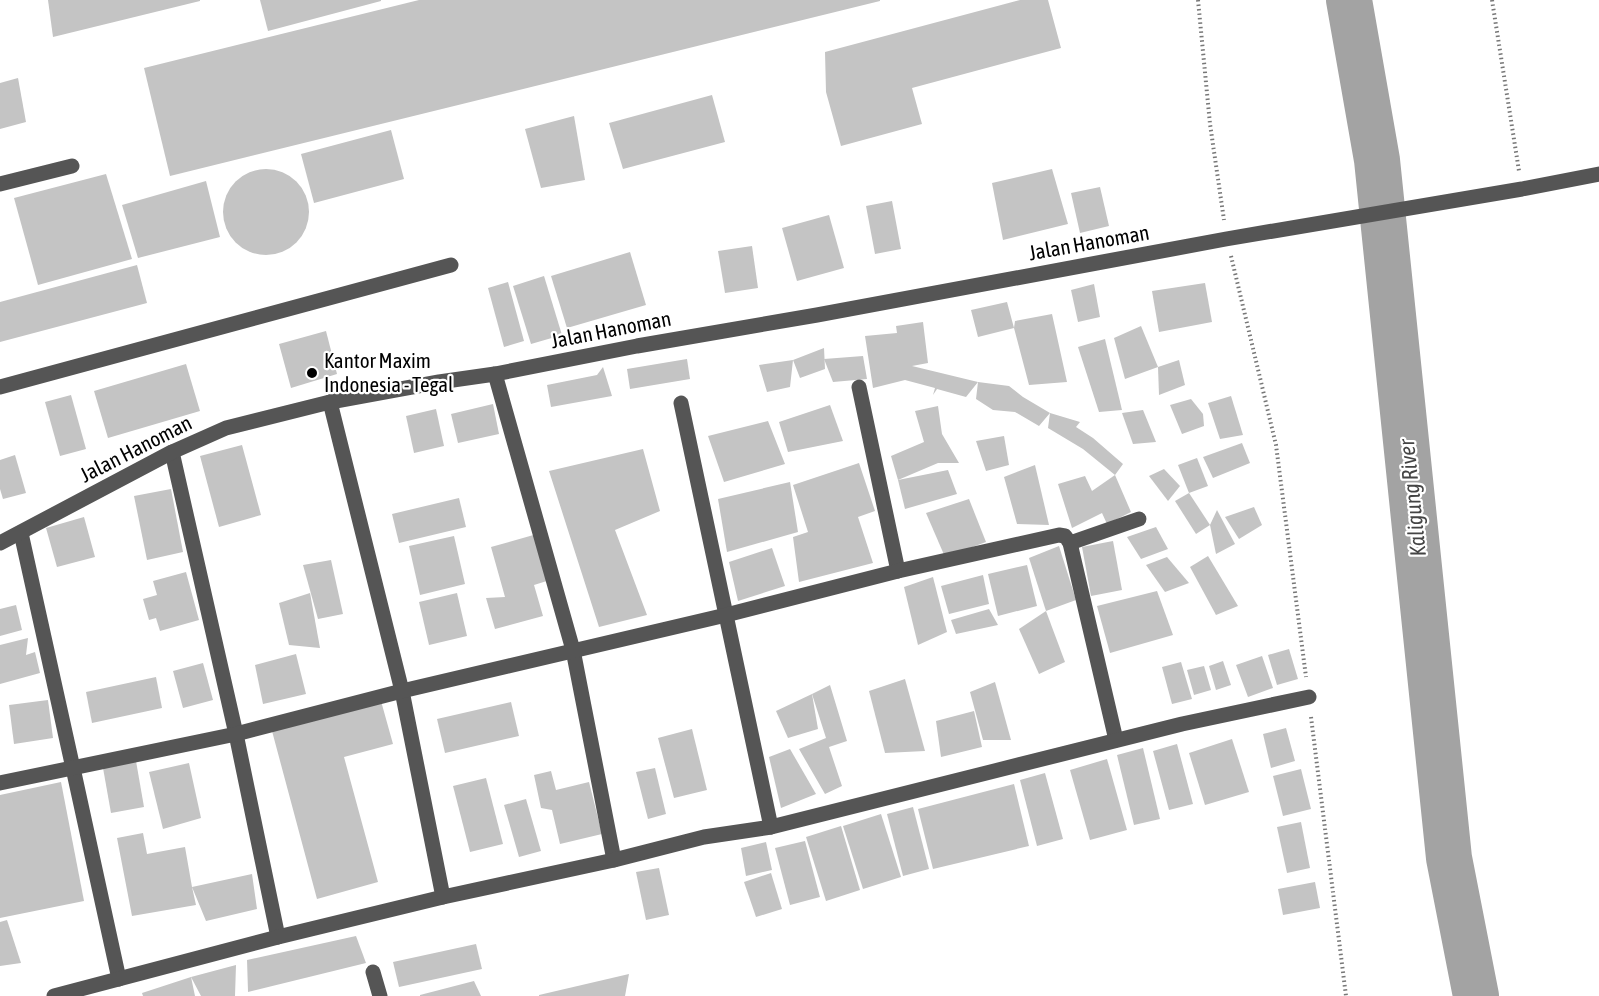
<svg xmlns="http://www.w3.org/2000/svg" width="1599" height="996" font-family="'Asap Condensed',sans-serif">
	<rect width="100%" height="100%" fill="#fff"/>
	<path fill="#a3a3a3" d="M1343,0H1355L1377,160Z"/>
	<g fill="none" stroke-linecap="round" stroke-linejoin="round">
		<path stroke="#a3a3a3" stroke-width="46" d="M1349,0L1377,160L1449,858L1476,996"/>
	</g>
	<g fill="#c4c4c4">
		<path d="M48,0H200V1L53,37Z"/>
		<path d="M260,0H381V1L268,31Z"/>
		<path d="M419,0H880V1L170,176L144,68Z"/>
		<path d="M1020,0H1048L1061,48L912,88L922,124L841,146L826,92L825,52Z"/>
		<path d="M18,78L26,122L0,129V83Z"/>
		<path d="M712,95L725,142L623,169L609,123Z"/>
		<path d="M574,116L585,180L541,188L525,129Z"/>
		<path d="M391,130L404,179L314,203L301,154Z"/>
		<circle cx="266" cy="212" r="43"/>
		<path d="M1052,169L1068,224L1003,240L992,183Z"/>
		<path d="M106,174L132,259L38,285L14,198Z"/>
		<path d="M206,181L220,237L138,258L122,205Z"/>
		<path d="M1100,187L1109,226L1080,233L1071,193Z"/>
		<path d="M892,201L901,249L875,254L866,206Z"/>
		<path d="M829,215L844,268L797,281L782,228Z"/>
		<path d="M752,246L758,288L725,293L718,251Z"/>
		<path d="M630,252L646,305L567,328L551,276Z"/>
		<path d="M137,265L147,303L0,342V302Z"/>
		<path d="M544,276L562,335L531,344L513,286Z"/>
		<path d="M508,282L524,341L504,347L488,288Z"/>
		<path d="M1205,283L1212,322L1159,332L1152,291Z"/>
		<path d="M1094,284L1100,317L1078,322L1071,290Z"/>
		<path d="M1007,302L1014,328L1015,321L1052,314L1067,382L1029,385L1014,328L978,337L971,310Z"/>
		<path d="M923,322L928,363L912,366L978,382L966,397L937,389L933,395L935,388L905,380L873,388L865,336L897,333L896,326Z"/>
		<path d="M1141,326L1158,367L1125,379L1114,338Z"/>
		<path d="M326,331L337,374L291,388L279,344Z"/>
		<path d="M1105,339L1122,410L1099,412L1078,347Z"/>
		<path d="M824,348L825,369L800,378L793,360L790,387L767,392L759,365L793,360Z"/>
		<path d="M863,356L867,379L833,382L824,359Z"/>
		<path d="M687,359L690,379L630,389L627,369Z"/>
		<path d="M1179,360L1185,385L1159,395L1158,367Z"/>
		<path d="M186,364L200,411L108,438L94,391Z"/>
		<path d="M603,367L612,396L551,407L547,385L597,375Z"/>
		<path d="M978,382L1009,386L1023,397L1050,413L1039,426L1015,412L993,410L976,399Z"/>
		<path d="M71,395L86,449L60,456L45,402Z"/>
		<path d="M1231,396L1243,435L1220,439L1208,403Z"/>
		<path d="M1191,399L1203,414L1204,426L1182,434L1170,405Z"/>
		<path d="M493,404L499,434L458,443L451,414Z"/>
		<path d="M830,405L843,441L788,452L779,422Z"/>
		<path d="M938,406L942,434L959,463H938L898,480L891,456L924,442L915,411Z"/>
		<path d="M436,409L444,446L414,453L406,416Z"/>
		<path d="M1143,410L1156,442L1133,444L1122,413Z"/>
		<path d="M1050,413L1080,422L1076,427L1093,438L1123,464L1115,475L1083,449L1048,428Z"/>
		<path d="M768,421L785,464L724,482L708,436Z"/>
		<path d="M1004,436L1009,465L986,471L976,441Z"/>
		<path d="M1242,443L1250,463L1213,478L1203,457Z"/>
		<path d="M242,445L261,515L219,527L200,456Z"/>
		<path d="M643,449L660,511L615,530L647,615L599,627L549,471Z"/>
		<path d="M15,455L26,493L3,499L0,489V460Z"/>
		<path d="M1197,458L1208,486L1189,493L1178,465Z"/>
		<path d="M859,463L875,511L858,517L873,563L799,582L793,537L808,532L793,485Z"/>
		<path d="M1035,465L1049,525L1017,524L1004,477Z"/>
		<path d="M1164,469L1180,486L1168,501L1149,476Z"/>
		<path d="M948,470L957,494L905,509L898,480Z"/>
		<path d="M1115,475L1131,512L1107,524L1102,513L1072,528L1058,484L1085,476L1092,491Z"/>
		<path d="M790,482L798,532L727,552L718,499Z"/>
		<path d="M171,489L183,552L147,560L134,496Z"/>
		<path d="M1189,493L1210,525L1196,534L1175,501Z"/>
		<path d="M459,498L466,527L399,543L392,514Z"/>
		<path d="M969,499L986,542L945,557L926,513Z"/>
		<path d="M1254,507L1262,525L1239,539L1225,517Z"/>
		<path d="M1217,510L1235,544L1216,554L1210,525Z"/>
		<path d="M84,517L95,557L57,567L46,528Z"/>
		<path d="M1156,527L1168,549L1141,559L1127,537Z"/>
		<path d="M537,534L550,580L534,585L543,616L495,629L486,598L505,597L491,547Z"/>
		<path d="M454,536L465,584L420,595L409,546Z"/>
		<path d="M1113,541L1122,590L1091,596L1082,547Z"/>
		<path d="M1059,546L1076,600L1046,611L1029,558Z"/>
		<path d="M772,548L785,586L738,601L729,562Z"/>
		<path d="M1208,556L1238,606L1216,615L1190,567Z"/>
		<path d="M1167,557L1189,583L1165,592L1146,565Z"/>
		<path d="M331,560L343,614L318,619L303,565Z"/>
		<path d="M1027,565L1037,606L998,616L988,574Z"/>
		<path d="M186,572L199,620L160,631L156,618L149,620L143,599L157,595L153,581Z"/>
		<path d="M983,575L989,604L949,614L941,586Z"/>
		<path d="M933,577L947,632L918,645L904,587Z"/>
		<path d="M1157,591L1173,635L1110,653L1097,606Z"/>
		<path d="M310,593L320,648L289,645L279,603Z"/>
		<path d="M457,593L467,636L429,645L419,602Z"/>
		<path d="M16,605L22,630L0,636V609Z"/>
		<path d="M989,609L998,625L956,634L951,620Z"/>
		<path d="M1046,611L1065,662L1039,674L1019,629Z"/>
		<path d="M28,638L26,655L35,652L40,673L0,684V645Z"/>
		<path d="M1289,649L1298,679L1277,685L1268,655Z"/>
		<path d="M296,654L306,694L263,704L255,665Z"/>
		<path d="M1262,656L1273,688L1248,697L1236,665Z"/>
		<path d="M1223,661L1231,685L1216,690L1209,666Z"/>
		<path d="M1181,662L1192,699L1172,704L1162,667Z"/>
		<path d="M203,663L213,700L183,708L173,671Z"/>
		<path d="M1204,666L1211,690L1194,695L1187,670Z"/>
		<path d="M156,677L162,708L92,723L86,692Z"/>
		<path d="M905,679L925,751L885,753L869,691Z"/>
		<path d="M995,682L1011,740H983L970,692Z"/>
		<path d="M830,685L847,741L829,747L842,786L825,794L799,749L826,738L812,694Z"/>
		<path d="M812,694L818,729L788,738L776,711Z"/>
		<path d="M48,700L53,738L14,744L9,705Z"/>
		<path d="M381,701L393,744L344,757L378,882L317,899L272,731Z"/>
		<path d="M511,702L519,736L445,753L437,719Z"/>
		<path d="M974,711L982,747L941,757L936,721Z"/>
		<path d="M1286,728L1295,761L1271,768L1263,734Z"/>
		<path d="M692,729L707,790L674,798L658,738Z"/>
		<path d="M1232,739L1249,792L1205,805L1189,753Z"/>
		<path d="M1177,744L1193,804L1169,810L1153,751Z"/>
		<path d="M1143,748L1160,819L1134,825L1117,755Z"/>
		<path d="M790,749L816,794L781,808L769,757Z"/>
		<path d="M1107,759L1127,830L1090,840L1070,770Z"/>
		<path d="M136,761L144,807L111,813L103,768Z"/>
		<path d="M189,763L201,818L163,829L149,772Z"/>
		<path d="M655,768L666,814L648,819L636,772Z"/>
		<path d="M1301,769L1311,809L1283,816L1273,776Z"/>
		<path d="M551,771L556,790L589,782L602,834L560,844L552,810L541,808L534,775Z"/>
		<path d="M1045,773L1063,839L1037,846L1020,780Z"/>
		<path d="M486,778L503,844L470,852L453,786Z"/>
		<path d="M61,782L84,901L0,918V795Z"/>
		<path d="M1014,784L1029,846L933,869L918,809Z"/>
		<path d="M526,799L541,851L519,857L504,805Z"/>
		<path d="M913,807L929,869L903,876L887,814Z"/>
		<path d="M881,814L901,877L863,889L843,826Z"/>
		<path d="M1301,822L1310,868L1287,873L1277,827Z"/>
		<path d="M841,826L860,890L826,901L806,837Z"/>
		<path d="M143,833L147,854L185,847L192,887L252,874L257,909L206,921L192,887L196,905L132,916L117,838Z"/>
		<path d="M805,841L820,897L790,905L775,848Z"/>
		<path d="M766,842L772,870L746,876L741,848Z"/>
		<path d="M659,868L669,915L646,920L636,872Z"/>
		<path d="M771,873L782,909L756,917L744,882Z"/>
		<path d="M1315,882L1320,908L1283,915L1278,889Z"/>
		<path d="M7,920L21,963L0,966V922Z"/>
		<path d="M356,936L366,963L248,992L247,960Z"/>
		<path d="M476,944L482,969L399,987L393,962Z"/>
		<path d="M236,965L235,996H201L191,977L195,996H143L142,993L191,977Z"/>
		<path d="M629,974L625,996H539V995Z"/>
		<path d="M474,981L481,996H420V995Z"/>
	</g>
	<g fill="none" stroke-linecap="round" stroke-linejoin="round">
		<g stroke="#777" stroke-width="4" stroke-dasharray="1.5 3" stroke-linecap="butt">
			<path d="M1198,0L1210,124L1224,220"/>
			<path d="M1492,0L1519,171"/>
			<path d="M1231,256L1276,445L1306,677"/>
			<path d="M1311,717L1346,996"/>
		</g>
		<g stroke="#555" stroke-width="15">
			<path d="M0,184L72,166"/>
			<path d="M495,374L573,650L614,860"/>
			<path d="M0,387L451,265"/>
			<path d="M859,387L898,571"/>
			<path d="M330,402L402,691L443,897"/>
			<path d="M681,403L771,827"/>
			<path d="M172,452L236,734L278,937"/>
			<path d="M21,533C55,682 86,830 119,979"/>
			<path d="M0,543L172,452L226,428L330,402L439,382L495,374L637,346L817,315L1226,239L1522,189L1599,174"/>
			<path d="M1070,543L1139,519"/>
			<path d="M0,783L236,734L402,691L726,615L898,571L1059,535L1065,536L1070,543L1116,740"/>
			<path d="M373,972L380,996"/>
			<path d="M54,996L278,937L443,897L614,860L704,837L771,827L1182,724L1309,697"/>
		</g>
	</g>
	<circle fill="#000" stroke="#fff" stroke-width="2" cx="312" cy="373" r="6"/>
	<g text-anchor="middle" stroke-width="4.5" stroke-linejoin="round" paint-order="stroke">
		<g font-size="21" fill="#000" stroke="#fff">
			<text transform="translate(1089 243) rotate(-10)" y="7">Jalan Hanoman</text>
			<text transform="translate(611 330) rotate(-11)" y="7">Jalan Hanoman</text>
			<text transform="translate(136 449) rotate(-27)" y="7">Jalan Hanoman</text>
		</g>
		<g font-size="21" fill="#000" stroke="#fff" text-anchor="start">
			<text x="324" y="368">Kantor Maxim<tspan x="324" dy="24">Indonesia - Tegal</tspan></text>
		</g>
		<g font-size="22" font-style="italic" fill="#444" stroke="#fff">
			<text transform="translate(1412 498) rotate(-96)" y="8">Kaligung River</text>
		</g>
	</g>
</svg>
